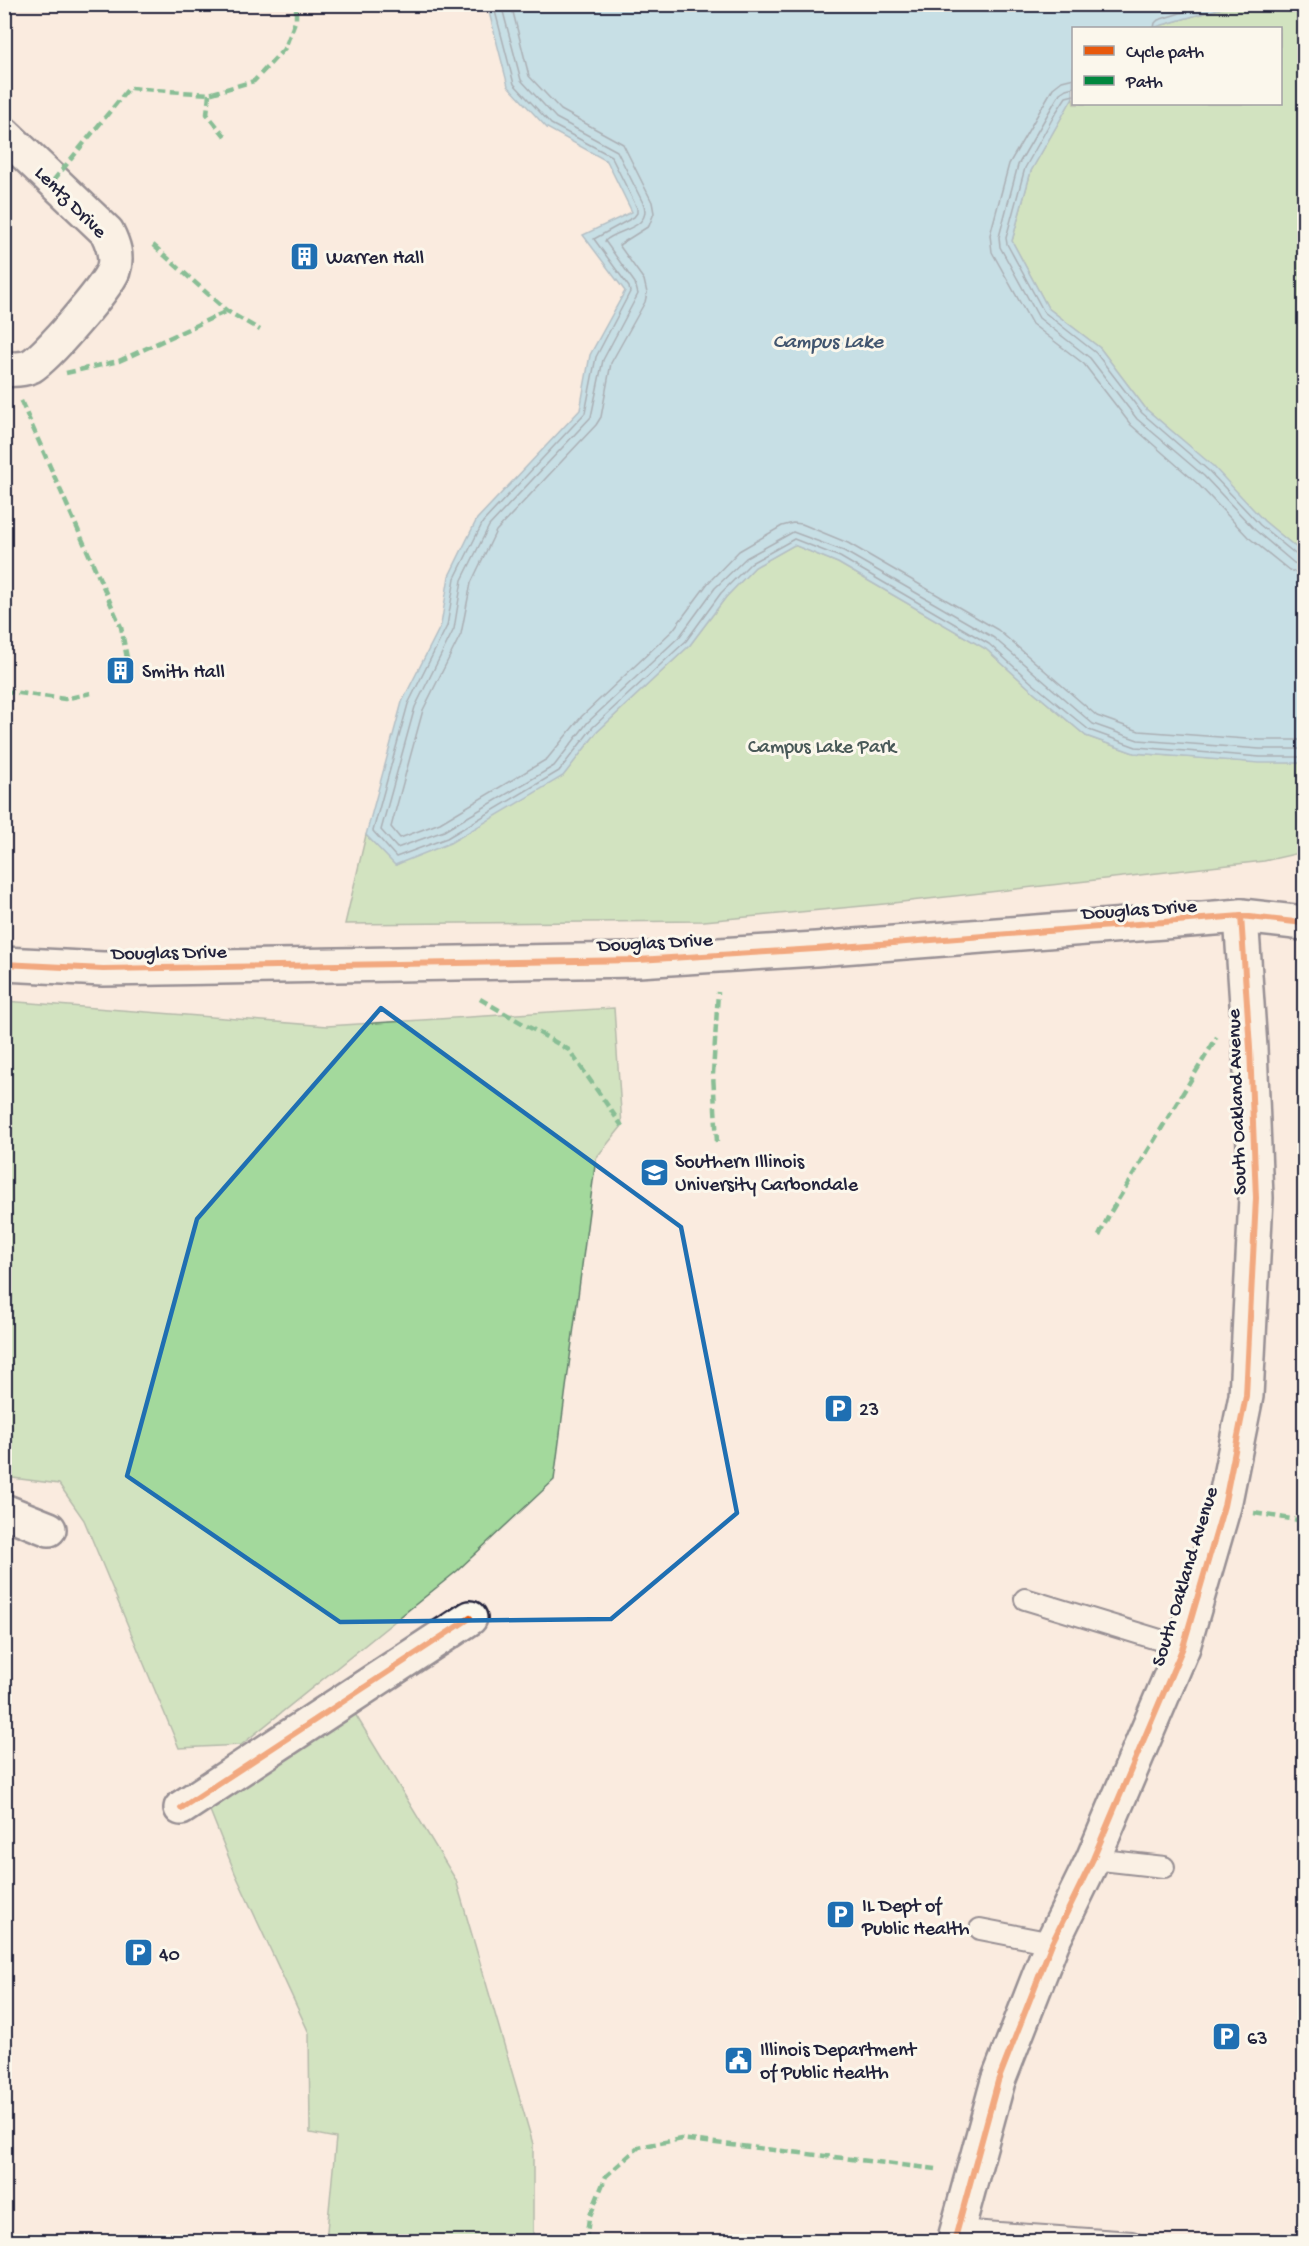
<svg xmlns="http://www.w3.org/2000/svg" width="1309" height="2246" font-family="'Gochi Hand',sans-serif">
	<rect width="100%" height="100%" fill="#faebdf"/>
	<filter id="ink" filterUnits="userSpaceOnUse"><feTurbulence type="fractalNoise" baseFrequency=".0167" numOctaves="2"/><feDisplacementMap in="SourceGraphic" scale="12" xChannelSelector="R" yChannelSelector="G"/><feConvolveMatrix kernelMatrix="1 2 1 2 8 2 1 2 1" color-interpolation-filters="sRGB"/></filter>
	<g filter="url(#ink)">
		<g fill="#a3d99c" stroke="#627e6c" stroke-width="1.5">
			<path d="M1232,5H1304V554L1264,521L1210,464L1146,409L1100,348L1048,308L1012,241L1031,171L1073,97L1074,104H1280V28H1152Z"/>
			<path d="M794,545L838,563L986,649L1028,687L1086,736L1134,753L1252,762L1304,763V852L1264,861L884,904L704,921L345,924L366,835L396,865L563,776L597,732L690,645L726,597L755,567Z"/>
			<path d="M5,1001L327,1026L614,1008L622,1126L596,1158L554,1480L457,1571L241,1745L179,1748L84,1520L59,1484L5,1477Z"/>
			<path d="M346,1699L456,1880L533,2144V2241H326L336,2138L310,2133L309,2033L235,1873L203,1793Z"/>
		</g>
		<path fill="#8bd0ed" stroke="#618aa6" stroke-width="1.5" d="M485,5H1232L1152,28H1074L1073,97L1031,171L1012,241L1048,308L1100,348L1146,409L1213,466L1264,521L1304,554V763H1259L1134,753L1086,736L1028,687L986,649L838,563L794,545L755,567L726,597L690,645L597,732L563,776L450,843L395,865L366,835L402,702L441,625L449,576L477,519L580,410L590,355L625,291L583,235L632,212L607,161L547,128L508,86L489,12Z"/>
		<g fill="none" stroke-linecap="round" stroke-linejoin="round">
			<g stroke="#4c6882" stroke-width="1.5">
				<path d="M492,4L495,11L514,84L551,124L611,156L637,208V213L634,217L594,239L629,287L630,292L596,357L585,413L483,522L455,578L447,626L408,704L373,831L396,857L447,838L559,771L593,727L686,641L721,593L751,563L794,539L840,557L989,644L1032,683L1089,730L1136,747L1260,757H1304"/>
				<path d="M501,4L521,80L556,118L617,151L644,205C651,229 617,229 605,241L635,283L638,294L603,360L591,417L489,526L462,580L454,629L415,707L381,830L397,848L444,831L554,766L588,722L680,636L715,588L746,558L793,532L844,551L994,638L1093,724L1138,740L1260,749H1304"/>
				<path d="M511,4L529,76L561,110L623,144L652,202L654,213L649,226L619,245L644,280L647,293L645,302L611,363L601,417L596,425L496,531L471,583L461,634L423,710L391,827L400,838L440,823L547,759L582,716L673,630L708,583L739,551L782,526L793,523L802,524L848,543L998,630L1097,716L1139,731L1260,740H1304"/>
				<path d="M1154,28L1155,23L1158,20L1209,4"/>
				<path d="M1074,78L1062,81L1053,88L1009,164L990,235L992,252L1032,324L1084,364L1131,425L1197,483L1248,537L1289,570L1304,575"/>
				<path d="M1074,87L1066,89L1060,93L1018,165L999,237L1000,247L1039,318L1090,358L1137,419L1204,476L1255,530L1294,563L1304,566"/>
				<path d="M1074,95L1066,97L1055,114L1025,168L1006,238L1007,244L1044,312L1096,353L1142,413L1209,471L1260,525L1299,557L1304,558"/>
			</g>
			<defs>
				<g id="service">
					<path d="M1025,1599L1183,1647"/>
					<path d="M1093,1859L1164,1867"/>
					<path d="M980,1929L1052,1943"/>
					<path d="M956,2230L1132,2242"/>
				</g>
				<g id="minor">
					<path d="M4,134L107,232C113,244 118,257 113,271C105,289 48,356 31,366C25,369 11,370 4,369"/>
					<path d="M4,1511L49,1529"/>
					<path d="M181,1808L470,1618"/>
				</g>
				<g id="tertiary">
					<path d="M4,964L103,969L638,960L816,949L1241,916L1304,923"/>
					<path d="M954,2242L998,2081L1052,1943L1093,1859L1183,1647L1224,1506L1246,1396L1256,1198L1250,1048L1241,916"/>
				</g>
			</defs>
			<use href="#service" stroke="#22223b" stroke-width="24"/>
			<use href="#minor" stroke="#22223b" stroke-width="38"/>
			<use href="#tertiary" stroke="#22223b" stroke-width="38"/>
			<use href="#service" stroke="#fbf7ec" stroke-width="20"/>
			<use href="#minor" stroke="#fbf7ec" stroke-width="33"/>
			<use href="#tertiary" stroke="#fbf7ec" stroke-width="33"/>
			<g stroke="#00873e" stroke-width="4.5" stroke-dasharray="9 4.5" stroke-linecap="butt">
				<path d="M209,94L207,114L225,136"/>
				<path d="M53,181L129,88L209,94L254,81L285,48L296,19V4"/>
				<path d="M153,245L227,311L260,330"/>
				<path d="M66,373L119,361L227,311"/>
				<path d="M21,401L121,627L127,658"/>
				<path d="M4,691L65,699L91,693"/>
				<path d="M480,999L569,1050L622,1126"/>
				<path d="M717,1142L713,1074L718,992"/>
				<path d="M1099,1236L1110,1213L1217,1037"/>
				<path d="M1254,1513L1304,1521"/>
				<path d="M586,2242L589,2218L606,2176L639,2147L681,2139L936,2169"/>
			</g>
			<defs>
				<g id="cycleway">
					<path d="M4,964L103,969L638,960L816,949L1241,916L1304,923"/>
					<path d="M181,1808L470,1618"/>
					<path d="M954,2242L998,2081L1052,1943L1093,1859L1183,1647L1224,1506L1246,1396L1256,1198L1250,1048L1241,916"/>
				</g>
			</defs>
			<use href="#cycleway" stroke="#fbf7ec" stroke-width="10"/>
			<use href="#cycleway" stroke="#e8590c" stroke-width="6"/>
		</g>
	</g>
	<path d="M0 0H1309V2246H0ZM381,1008L681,1227L737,1513L611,1619L340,1622L127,1476L197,1219Z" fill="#faebdf" fill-opacity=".55" fill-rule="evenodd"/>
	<path fill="none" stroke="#1f6fb2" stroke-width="4.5" stroke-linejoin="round" d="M381,1008L681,1227L737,1513L611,1619L340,1622L127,1476L197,1219Z"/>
	<defs>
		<symbol id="building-square" viewBox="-11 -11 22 22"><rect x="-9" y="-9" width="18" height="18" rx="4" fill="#1f6fb2" stroke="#fbf7ec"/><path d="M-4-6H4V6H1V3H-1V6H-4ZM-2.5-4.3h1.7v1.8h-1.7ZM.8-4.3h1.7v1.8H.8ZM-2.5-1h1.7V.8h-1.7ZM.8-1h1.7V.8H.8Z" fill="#fff"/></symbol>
		<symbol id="university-square" viewBox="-11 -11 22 22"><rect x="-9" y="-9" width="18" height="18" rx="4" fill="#1f6fb2" stroke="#fbf7ec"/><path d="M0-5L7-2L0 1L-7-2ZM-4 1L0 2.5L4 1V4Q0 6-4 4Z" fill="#fff"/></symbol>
		<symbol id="parking-square" viewBox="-11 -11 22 22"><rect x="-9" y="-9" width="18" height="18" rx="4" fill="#1f6fb2" stroke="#fbf7ec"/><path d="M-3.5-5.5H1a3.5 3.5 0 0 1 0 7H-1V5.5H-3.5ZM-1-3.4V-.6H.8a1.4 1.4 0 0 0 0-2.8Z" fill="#fff"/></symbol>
		<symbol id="civic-square" viewBox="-11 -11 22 22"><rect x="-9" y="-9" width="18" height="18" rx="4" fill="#1f6fb2" stroke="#fbf7ec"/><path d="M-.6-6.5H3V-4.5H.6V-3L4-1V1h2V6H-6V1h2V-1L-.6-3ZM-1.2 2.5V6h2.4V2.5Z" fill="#fff"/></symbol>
	</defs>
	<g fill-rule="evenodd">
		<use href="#building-square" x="288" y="240" width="33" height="33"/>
		<use href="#building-square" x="104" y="654" width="33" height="33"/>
		<use href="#university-square" x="638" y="1156" width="33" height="33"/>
		<use href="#parking-square" x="822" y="1392" width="33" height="33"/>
		<use href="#parking-square" x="824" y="1898" width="33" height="33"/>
		<use href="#parking-square" x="122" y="1936" width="33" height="33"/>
		<use href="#parking-square" x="1210" y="2020" width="33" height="33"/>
		<use href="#civic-square" x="722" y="2044" width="33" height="33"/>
	</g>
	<g text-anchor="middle" stroke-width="6" stroke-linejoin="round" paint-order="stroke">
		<g font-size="20" fill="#22223b" stroke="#fbf7ec">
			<text transform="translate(72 201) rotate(45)" y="7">Lentz Drive</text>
			<text transform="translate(1139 908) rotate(-4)" y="7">Douglas Drive</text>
			<text transform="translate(655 941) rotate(-3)" y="7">Douglas Drive</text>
			<text transform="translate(169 951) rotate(-1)" y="7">Douglas Drive</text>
			<text transform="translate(1235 1102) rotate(-92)" y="7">South Oakland Avenue</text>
			<text transform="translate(1183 1576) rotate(-73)" y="7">South Oakland Avenue</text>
		</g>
		<g font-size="20" fill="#22223b" stroke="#fbf7ec" text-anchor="start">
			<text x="326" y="263">Warren Hall</text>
			<text x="142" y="677">Smith Hall</text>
			<text x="675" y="1167">Southern Illinois<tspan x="675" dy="23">University Carbondale</tspan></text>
			<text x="859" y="1415">23</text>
			<text x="862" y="1911">IL Dept of<tspan x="862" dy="23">Public Health</tspan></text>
			<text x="159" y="1960">40</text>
			<text x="1247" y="2044">63</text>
			<text x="760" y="2055">Illinois Department<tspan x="760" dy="23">of Public Health</tspan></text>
		</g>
		<g font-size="20" fill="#495958" stroke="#fbf7ec">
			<text x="822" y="752">Campus Lake Park</text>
		</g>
		<g font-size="21" font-style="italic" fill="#425670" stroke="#fbf7ec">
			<text x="828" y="347">Campus Lake</text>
		</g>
	</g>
	<rect width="1309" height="2246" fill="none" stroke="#fbf7ec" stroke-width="24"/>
	<rect x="12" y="12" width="1285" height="2222" fill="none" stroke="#22223b" stroke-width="2" filter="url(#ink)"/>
	<rect x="1072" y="27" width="210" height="78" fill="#fbf7ec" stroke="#a4a2a5" stroke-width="1.5"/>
	<rect x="1084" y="46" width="30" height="9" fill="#e8590c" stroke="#a4a2a5" stroke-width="1.5"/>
	<text x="1126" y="57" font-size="18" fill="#22223b">Cycle path</text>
	<rect x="1084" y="76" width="30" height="9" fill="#00873e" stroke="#a4a2a5" stroke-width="1.5"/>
	<text x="1126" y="87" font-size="18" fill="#22223b">Path</text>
</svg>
